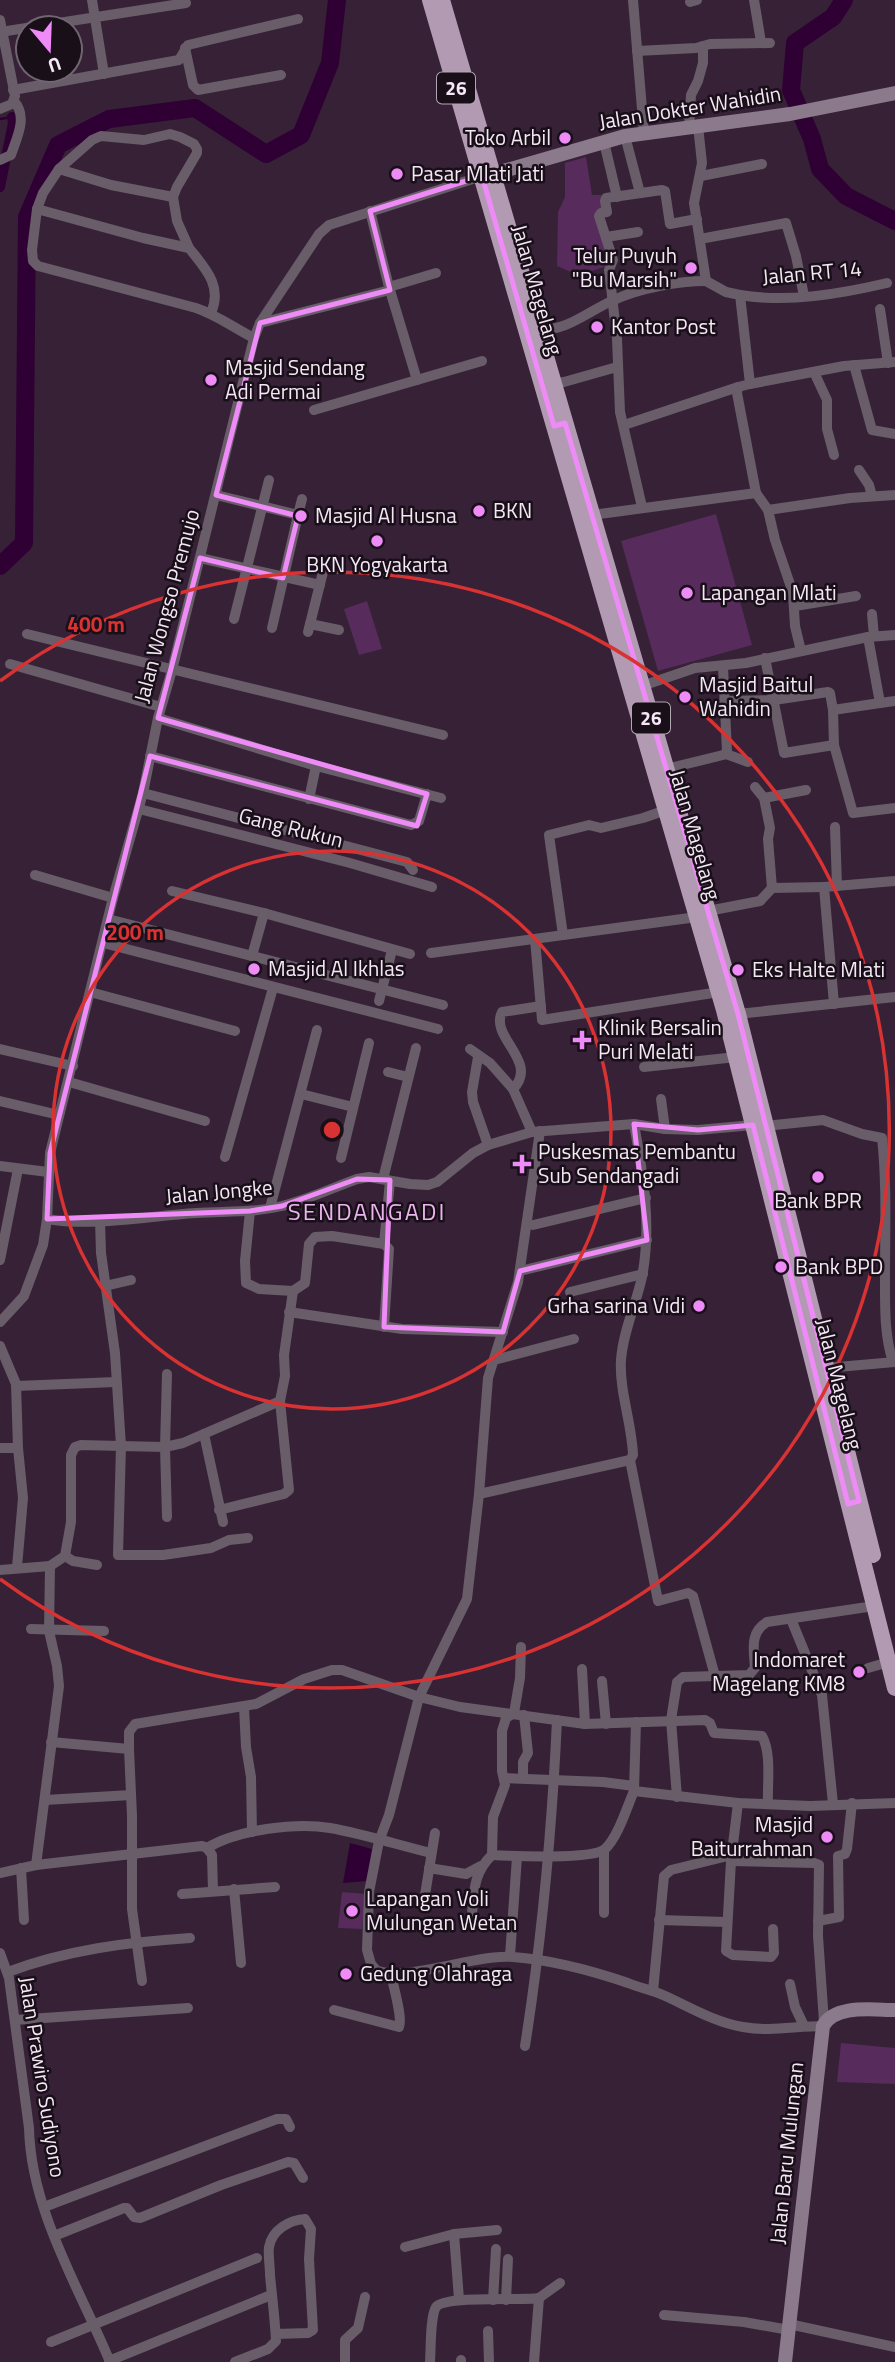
<svg xmlns="http://www.w3.org/2000/svg" width="895" height="2362" font-family="'Titillium Web',sans-serif">
	<rect width="100%" height="100%" fill="#362137"/>
	<g fill="#572b5b">
		<path d="M586,157L592,195H601L605,211L595,213L611,262L607,266L580,275L578,270L571,272L557,266L558,212L565,197V163Z"/>
		<path d="M716,514L752,645L658,671L621,541Z"/>
		<path d="M367,601L382,649L359,655L344,609Z"/>
		<path d="M342,1892L366,1894L362,1929L338,1928Z"/>
		<path d="M841,2043L895,2048V2084L837,2082Z"/>
	</g>
	<path fill="#2f0033" d="M350,1843L372,1849L367,1881L343,1883Z"/>
	<g fill="none" stroke-linecap="round" stroke-linejoin="round">
		<path stroke="#2f0033" stroke-width="2.5" d="M0,119L12,117"/>
		<path stroke="#2f0033" stroke-width="10" d="M0,187L13,123L12,117"/>
		<g stroke="#2f0033" stroke-width="18">
			<path d="M844,0L833,17L795,43L791,90L812,139L820,169L846,196L895,221"/>
			<path d="M0,566L24,543L27,217L58,145L109,119L195,108L266,154L301,135L330,63L337,0"/>
		</g>
		<g stroke="#685d68" stroke-width="10">
			<path d="M92,0L104,74"/>
			<path d="M633,0L644,133"/>
			<path d="M754,0L761,42"/>
			<path d="M690,2L697,0"/>
			<path d="M0,20L15,96L12,104L0,109"/>
			<path d="M0,32L186,3"/>
			<path d="M185,48L193,85L198,90L281,75"/>
			<path d="M637,51L696,48L710,44L770,43"/>
			<path d="M13,90L179,60L188,45L298,19"/>
			<path d="M698,126L702,163L694,203L706,281"/>
			<path d="M689,127L691,95L698,81L703,63V46"/>
			<path d="M625,136L640,193"/>
			<path d="M604,142L617,197"/>
			<path d="M0,160L11,155C17,137 28,117 14,101"/>
			<path d="M59,169L92,140L101,136L144,140L170,134L180,137L194,144L197,149V153L177,187L173,197"/>
			<path d="M701,176L762,164"/>
			<path d="M37,209L43,193L59,169L111,185L173,197L177,221L189,248"/>
			<path d="M370,211L389,287L417,380"/>
			<path d="M606,237L638,232"/>
			<path d="M700,239L786,223L796,256L804,296"/>
			<path d="M706,281L726,292L740,295L750,384L738,387L737,393L756,493"/>
			<path d="M389,287L436,273"/>
			<path d="M740,295C788,303 840,294 887,283"/>
			<path d="M880,309L888,363"/>
			<path d="M211,313C223,286 205,268 189,248L143,238L37,209L32,250L33,261L38,266L196,308C217,315 234,328 254,338"/>
			<path d="M260,323L390,290"/>
			<path d="M538,330C568,331 588,311 614,300C639,288 679,281 706,281"/>
			<path d="M854,365L872,430L895,434"/>
			<path d="M814,372L827,400V429L834,455"/>
			<path d="M554,383L564,382L617,367"/>
			<path d="M750,384L844,366L895,362"/>
			<path d="M314,410L482,361"/>
			<path d="M624,425L738,387"/>
			<path d="M859,470L869,485L872,496"/>
			<path d="M216,495L298,515L272,628"/>
			<path d="M642,507L620,412L617,339L609,270L613,260L599,216L601,213L607,212L605,201L606,198L662,190L665,191L670,224L697,219"/>
			<path d="M768,510L850,498L895,495"/>
			<path d="M298,515L302,499"/>
			<path d="M592,515L756,493L768,510L775,540L793,593L795,626L801,651"/>
			<path d="M200,558L320,585"/>
			<path d="M795,606L856,596"/>
			<path d="M872,614L874,636"/>
			<path d="M234,619L269,480"/>
			<path d="M310,624L339,630"/>
			<path d="M308,632L324,568"/>
			<path d="M27,634L443,735"/>
			<path d="M868,637L895,635"/>
			<path d="M765,658L784,753L834,745"/>
			<path d="M10,664L161,707"/>
			<path d="M642,686L695,668L746,663L868,637L880,703L895,701"/>
			<path d="M724,701L774,700L828,692L830,693L833,710"/>
			<path d="M880,703L833,710L834,745L853,813L895,808"/>
			<path d="M158,718L316,766L441,798"/>
			<path d="M726,754L748,762"/>
			<path d="M150,756L411,825L419,821L427,794"/>
			<path d="M666,769L723,755L727,752L723,666"/>
			<path d="M755,787L764,798L770,828L768,839L772,888L824,887"/>
			<path d="M143,793L407,862L413,870"/>
			<path d="M764,798L806,790"/>
			<path d="M309,799L316,766"/>
			<path d="M139,809L350,863L432,887"/>
			<path d="M835,827L837,886"/>
			<path d="M35,875L113,898"/>
			<path d="M172,891L264,913L410,954"/>
			<path d="M708,911L760,901L772,888"/>
			<path d="M108,919L443,1005"/>
			<path d="M563,935L549,835L589,825L601,828L643,818L666,810"/>
			<path d="M535,939L542,1020L719,992"/>
			<path d="M103,943L438,1029"/>
			<path d="M431,953L697,917"/>
			<path d="M252,956L264,913"/>
			<path d="M90,992L235,1031"/>
			<path d="M379,1001L392,950"/>
			<path d="M834,1004L824,887L895,881"/>
			<path d="M738,1014L895,997"/>
			<path d="M0,1049L73,1066"/>
			<path d="M470,1049L490,1063L513,1089"/>
			<path d="M478,1057L472,1092L473,1102L488,1145"/>
			<path d="M644,1067L736,1057"/>
			<path d="M388,1072L408,1077"/>
			<path d="M69,1082L205,1121"/>
			<path d="M301,1094L353,1107"/>
			<path d="M661,1099L665,1129"/>
			<path d="M0,1101L59,1115"/>
			<path d="M765,1126L823,1120L862,1134L882,1138C887,1184 885,1229 885,1275C885,1304 884,1335 893,1362"/>
			<path d="M540,1131L518,1282L488,1378L479,1494L467,1599L419,1697L389,1815L379,1841L369,1892L367,1950L371,1964L376,1970C404,1983 478,1953 513,1957C553,1960 590,1970 628,1983C640,1988 652,1990 663,1995C690,2007 714,2022 743,2027C770,2032 795,2026 823,2026"/>
			<path d="M532,1132L513,1089C540,1062 489,1037 502,1012L541,1006"/>
			<path d="M225,1157L273,988"/>
			<path d="M341,1158L369,1043"/>
			<path d="M0,1166L48,1172"/>
			<path d="M383,1179L416,1048"/>
			<path d="M270,1208L317,1030"/>
			<path d="M47,1219C95,1227 147,1216 196,1213C225,1211 253,1213 282,1206C307,1200 332,1188 357,1179L369,1177L410,1184L428,1185L437,1182L473,1153L488,1145L532,1132L634,1124L665,1129L698,1130L753,1125"/>
			<path d="M533,1225L646,1198"/>
			<path d="M384,1244L389,1249L384,1327"/>
			<path d="M0,1260L18,1169"/>
			<path d="M520,1271L647,1240"/>
			<path d="M105,1286L131,1280"/>
			<path d="M293,1291L305,1283L309,1244L315,1237L332,1236L384,1244L390,1181"/>
			<path d="M570,1292L643,1274"/>
			<path d="M289,1312L402,1329L503,1332"/>
			<path d="M0,1322L24,1296L43,1245L47,1219L50,1153L113,898L143,793L158,718L172,670L254,338L260,323L319,234L329,225L482,176"/>
			<path d="M0,1346L16,1384L18,1448L23,1498L17,1567"/>
			<path d="M494,1360L574,1339"/>
			<path d="M826,1368L895,1362"/>
			<path d="M167,1374L165,1447L183,1443L280,1401"/>
			<path d="M16,1386L116,1382"/>
			<path d="M204,1434L223,1522"/>
			<path d="M0,1448H18"/>
			<path d="M630,1460L658,1601L688,1593L693,1596L715,1676"/>
			<path d="M479,1494L630,1460L633,1455C632,1424 619,1390 621,1360C623,1331 636,1305 642,1277C652,1225 643,1174 634,1124"/>
			<path d="M219,1510L284,1494L289,1490L280,1401L285,1376L284,1355L293,1291L259,1289L246,1283L245,1261L250,1211"/>
			<path d="M167,1517L165,1447L121,1446L118,1555H163L211,1548L229,1540L248,1538"/>
			<path d="M65,1556L73,1561L97,1565"/>
			<path d="M0,1570L50,1566"/>
			<path d="M791,1619L822,1695L833,1804"/>
			<path d="M31,1629L104,1631"/>
			<path d="M868,1668L889,1662"/>
			<path d="M582,1669L585,1724"/>
			<path d="M602,1681L606,1724"/>
			<path d="M244,1707L246,1747L251,1777L252,1832"/>
			<path d="M51,1742L129,1749"/>
			<path d="M523,1777V1762L528,1753L524,1715"/>
			<path d="M504,1778L603,1782L634,1786"/>
			<path d="M634,1791L636,1722"/>
			<path d="M677,1797L671,1720L677,1682L683,1677L749,1675L755,1668C754,1650 749,1633 767,1622L874,1606"/>
			<path d="M45,1800L131,1795"/>
			<path d="M738,1803L731,1861L726,1951L733,1955L771,1957L774,1953L773,1929"/>
			<path d="M207,1848C236,1830 296,1822 330,1828C364,1834 398,1845 431,1853"/>
			<path d="M604,1850V1913"/>
			<path d="M492,1855C510,1856 593,1860 605,1849C618,1837 627,1807 634,1791L738,1803L810,1806L895,1803"/>
			<path d="M731,1861L814,1863L819,1865L818,1936L824,2022"/>
			<path d="M36,1865L202,1846L207,1848L212,1855L213,1891"/>
			<path d="M21,1868L24,1920"/>
			<path d="M429,1868L466,1874L481,1866"/>
			<path d="M0,1873L36,1865L59,1686L57,1666L49,1631L50,1566L65,1556L71,1522V1455L75,1447L81,1445L121,1446L115,1353L101,1253L100,1220"/>
			<path d="M234,1889L241,1963"/>
			<path d="M182,1894L275,1887"/>
			<path d="M425,1895L435,1833"/>
			<path d="M472,1914C474,1890 474,1872 492,1855L493,1817L505,1785L502,1771V1731L506,1718L514,1713L520,1678L521,1647"/>
			<path d="M659,1920L726,1922"/>
			<path d="M818,1921L839,1917L838,1856L845,1854L847,1849L852,1803"/>
			<path d="M0,1953L9,1978L29,2128C31,2211 79,2287 110,2362"/>
			<path d="M510,1956L517,1857"/>
			<path d="M8,1972C66,1950 128,1942 190,1938"/>
			<path d="M142,1981L132,1909V1816L129,1749V1732L135,1724L256,1704L304,1679L332,1670H342L419,1697L460,1707L585,1724L705,1720L710,1723L714,1733L762,1736C772,1754 767,1784 768,1804"/>
			<path d="M790,1984L795,2007L804,2026"/>
			<path d="M653,1991L664,1876L671,1870L732,1855"/>
			<path d="M334,2010L399,2027C403,2017 393,1987 391,1973"/>
			<path d="M15,2020L188,2008"/>
			<path d="M525,2046C542,1938 552,1829 557,1720"/>
			<path d="M44,2207L277,2119H286L290,2127"/>
			<path d="M454,2234L459,2299"/>
			<path d="M54,2236L124,2208H127L134,2217L140,2218L221,2185L288,2162L294,2163L303,2178"/>
			<path d="M405,2247L454,2234L497,2230"/>
			<path d="M539,2298L560,2283"/>
			<path d="M493,2300L496,2249"/>
			<path d="M506,2300L508,2259"/>
			<path d="M664,2315L744,2322L789,2330"/>
			<path d="M789,2324L895,2347"/>
			<path d="M488,2331L489,2362"/>
			<path d="M51,2342L257,2258"/>
			<path d="M109,2361L271,2295"/>
			<path d="M235,2362L268,2349L276,2341C275,2319 272,2297 270,2275C270,2266 268,2256 269,2247C272,2230 289,2220 305,2219L311,2229L309,2259L313,2330L308,2333L276,2334"/>
			<path d="M345,2362V2340L358,2328L365,2297"/>
			<path d="M430,2362C431,2349 430,2317 436,2307C445,2295 520,2301 539,2298L534,2362"/>
			<path d="M461,2362V2360"/>
		</g>
		<g stroke="#8b7a8b" stroke-width="14">
			<path d="M493,174L625,136L790,114L895,93"/>
			<path d="M785,2362L823,2026C835,2004 873,2010 895,2010"/>
		</g>
		<g stroke="#b29ab3" stroke-width="16">
			<path d="M430,0L724,1010L895,1688"/>
			<path d="M442,0L738,1014L873,1555"/>
		</g>
	</g>
	<path fill="none" stroke="#ef8bf7" stroke-width="5" stroke-linejoin="round" d="M482,176L554,426L565,423L738,1014L859,1501L848,1504L753,1125L698,1130L634,1124L647,1240L520,1271L503,1332L384,1327L390,1180L357,1179L282,1206L250,1211L47,1219L50,1153L150,756L417,826L427,794L158,718L200,558L283,578L298,516L216,495L260,323L390,290L370,211Z"/>
	<g fill="none" stroke="#d83232" stroke-width="3.5">
		<circle cx="332" cy="1130" r="279"/>
		<path d="M0 681A558 558 0 1 1 0 1579"/>
	</g>
	<g fill="#ef8bf7" stroke="#180f18" stroke-width="2.5">
		<circle cx="565" cy="138" r="7"/>
		<circle cx="397" cy="174" r="7"/>
		<circle cx="691" cy="268" r="7"/>
		<circle cx="597" cy="327" r="7"/>
		<circle cx="211" cy="380" r="7"/>
		<circle cx="479" cy="511" r="7"/>
		<circle cx="301" cy="516" r="7"/>
		<circle cx="377" cy="541" r="7"/>
		<circle cx="687" cy="593" r="7"/>
		<circle cx="685" cy="697" r="7"/>
		<circle cx="254" cy="969" r="7"/>
		<circle cx="738" cy="970" r="7"/>
		<path d="M578.5 1029.5h7v7h7v7h-7v7h-7v-7h-7v-7h7z"/>
		<path d="M518.5 1153.5h7v7h7v7h-7v7h-7v-7h-7v-7h7z"/>
		<circle cx="818" cy="1177" r="7"/>
		<circle cx="781" cy="1267" r="7"/>
		<circle cx="699" cy="1306" r="7"/>
		<circle cx="859" cy="1672" r="7"/>
		<circle cx="827" cy="1837" r="7"/>
		<circle cx="352" cy="1911" r="7"/>
		<circle cx="346" cy="1974" r="7"/>
	</g>
	<g text-anchor="middle" stroke-width="5" stroke-linejoin="round" paint-order="stroke">
		<g fill="#180f18" stroke="#b3a6b3" stroke-width="2">
			<rect x="437" y="72.5" width="38" height="31" rx="5"/>
			<rect x="632" y="702.5" width="38" height="31" rx="5"/>
		</g>
		<g font-size="19" font-weight="bold" fill="#f5e7f5">
			<text x="456" y="95">26</text>
			<text x="651" y="725">26</text>
		</g>
		<g font-size="21" fill="#f5e7f5" stroke="#180f18">
			<text transform="translate(690 108) rotate(-9)" y="7">Jalan Dokter Wahidin</text>
			<text transform="translate(812 273) rotate(-5)" y="7">Jalan RT 14</text>
			<text transform="translate(537 290) rotate(74)" y="7">Jalan Magelang</text>
			<text transform="translate(167 606) rotate(-75)" y="7">Jalan Wongso Premujo</text>
			<text transform="translate(291 828) rotate(14)" y="7">Gang Rukun</text>
			<text transform="translate(695 835) rotate(74)" y="7">Jalan Magelang</text>
			<text transform="translate(219 1192) rotate(-5)" y="7">Jalan Jongke</text>
			<text transform="translate(839 1384) rotate(76)" y="7">Jalan Magelang</text>
			<text transform="translate(42 2077) rotate(81)" y="7">Jalan Prawiro Sudiyono</text>
			<text transform="translate(787 2153) rotate(-84)" y="7">Jalan Baru Mulungan</text>
		</g>
		<g font-size="21" fill="#f5e7f5" stroke="#180f18" text-anchor="start">
			<text x="551" y="145" text-anchor="end">Toko Arbil</text>
			<text x="411" y="181">Pasar Mlati Jati</text>
			<text x="677" y="263" text-anchor="end">Telur Puyuh<tspan x="677" dy="24">"Bu Marsih"</tspan></text>
			<text x="611" y="334">Kantor Post</text>
			<text x="225" y="375">Masjid Sendang<tspan x="225" dy="24">Adi Permai</tspan></text>
			<text x="493" y="518">BKN</text>
			<text x="315" y="523">Masjid Al Husna</text>
			<text x="377" y="572" text-anchor="middle">BKN Yogyakarta</text>
			<text x="701" y="600">Lapangan Mlati</text>
			<text x="699" y="692">Masjid Baitul<tspan x="699" dy="24">Wahidin</tspan></text>
			<text x="268" y="976">Masjid Al Ikhlas</text>
			<text x="752" y="977">Eks Halte Mlati</text>
			<text x="598" y="1035">Klinik Bersalin<tspan x="598" dy="24">Puri Melati</tspan></text>
			<text x="538" y="1159">Puskesmas Pembantu<tspan x="538" dy="24">Sub Sendangadi</tspan></text>
			<text x="818" y="1208" text-anchor="middle">Bank BPR</text>
			<text x="795" y="1274">Bank BPD</text>
			<text x="685" y="1313" text-anchor="end">Grha sarina Vidi</text>
			<text x="845" y="1667" text-anchor="end">Indomaret<tspan x="845" dy="24">Magelang KM8</tspan></text>
			<text x="813" y="1832" text-anchor="end">Masjid<tspan x="813" dy="24">Baiturrahman</tspan></text>
			<text x="366" y="1906">Lapangan Voli<tspan x="366" dy="24">Mulungan Wetan</tspan></text>
			<text x="360" y="1981">Gedung Olahraga</text>
		</g>
		<g font-size="24" letter-spacing="2" fill="#ebb4ee" stroke="#180f18">
			<text x="367" y="1220">SENDANGADI</text>
		</g>
	</g>
	<circle cx="332" cy="1130" r="10" fill="#d83232" stroke="#180f18" stroke-width="3.5"/>
	<g font-size="21" text-anchor="middle" font-weight="bold" fill="#d83232" stroke="#180f18" stroke-width="5" stroke-linejoin="round" paint-order="stroke">
		<text x="96" y="632">400 m</text>
		<text x="135" y="940">200 m</text>
	</g>
	<g transform="translate(49 49) rotate(161)"><circle r="33" fill="#180f18" stroke="#706570" stroke-width="2"/>
	<path d="M0-5L12 26L0 18L-12 26Z" fill="#ef8bf7"/>
	<text y="-10" font-size="19" font-weight="bold" text-anchor="middle" fill="#f5e7f5">U</text>
	</g>
</svg>
